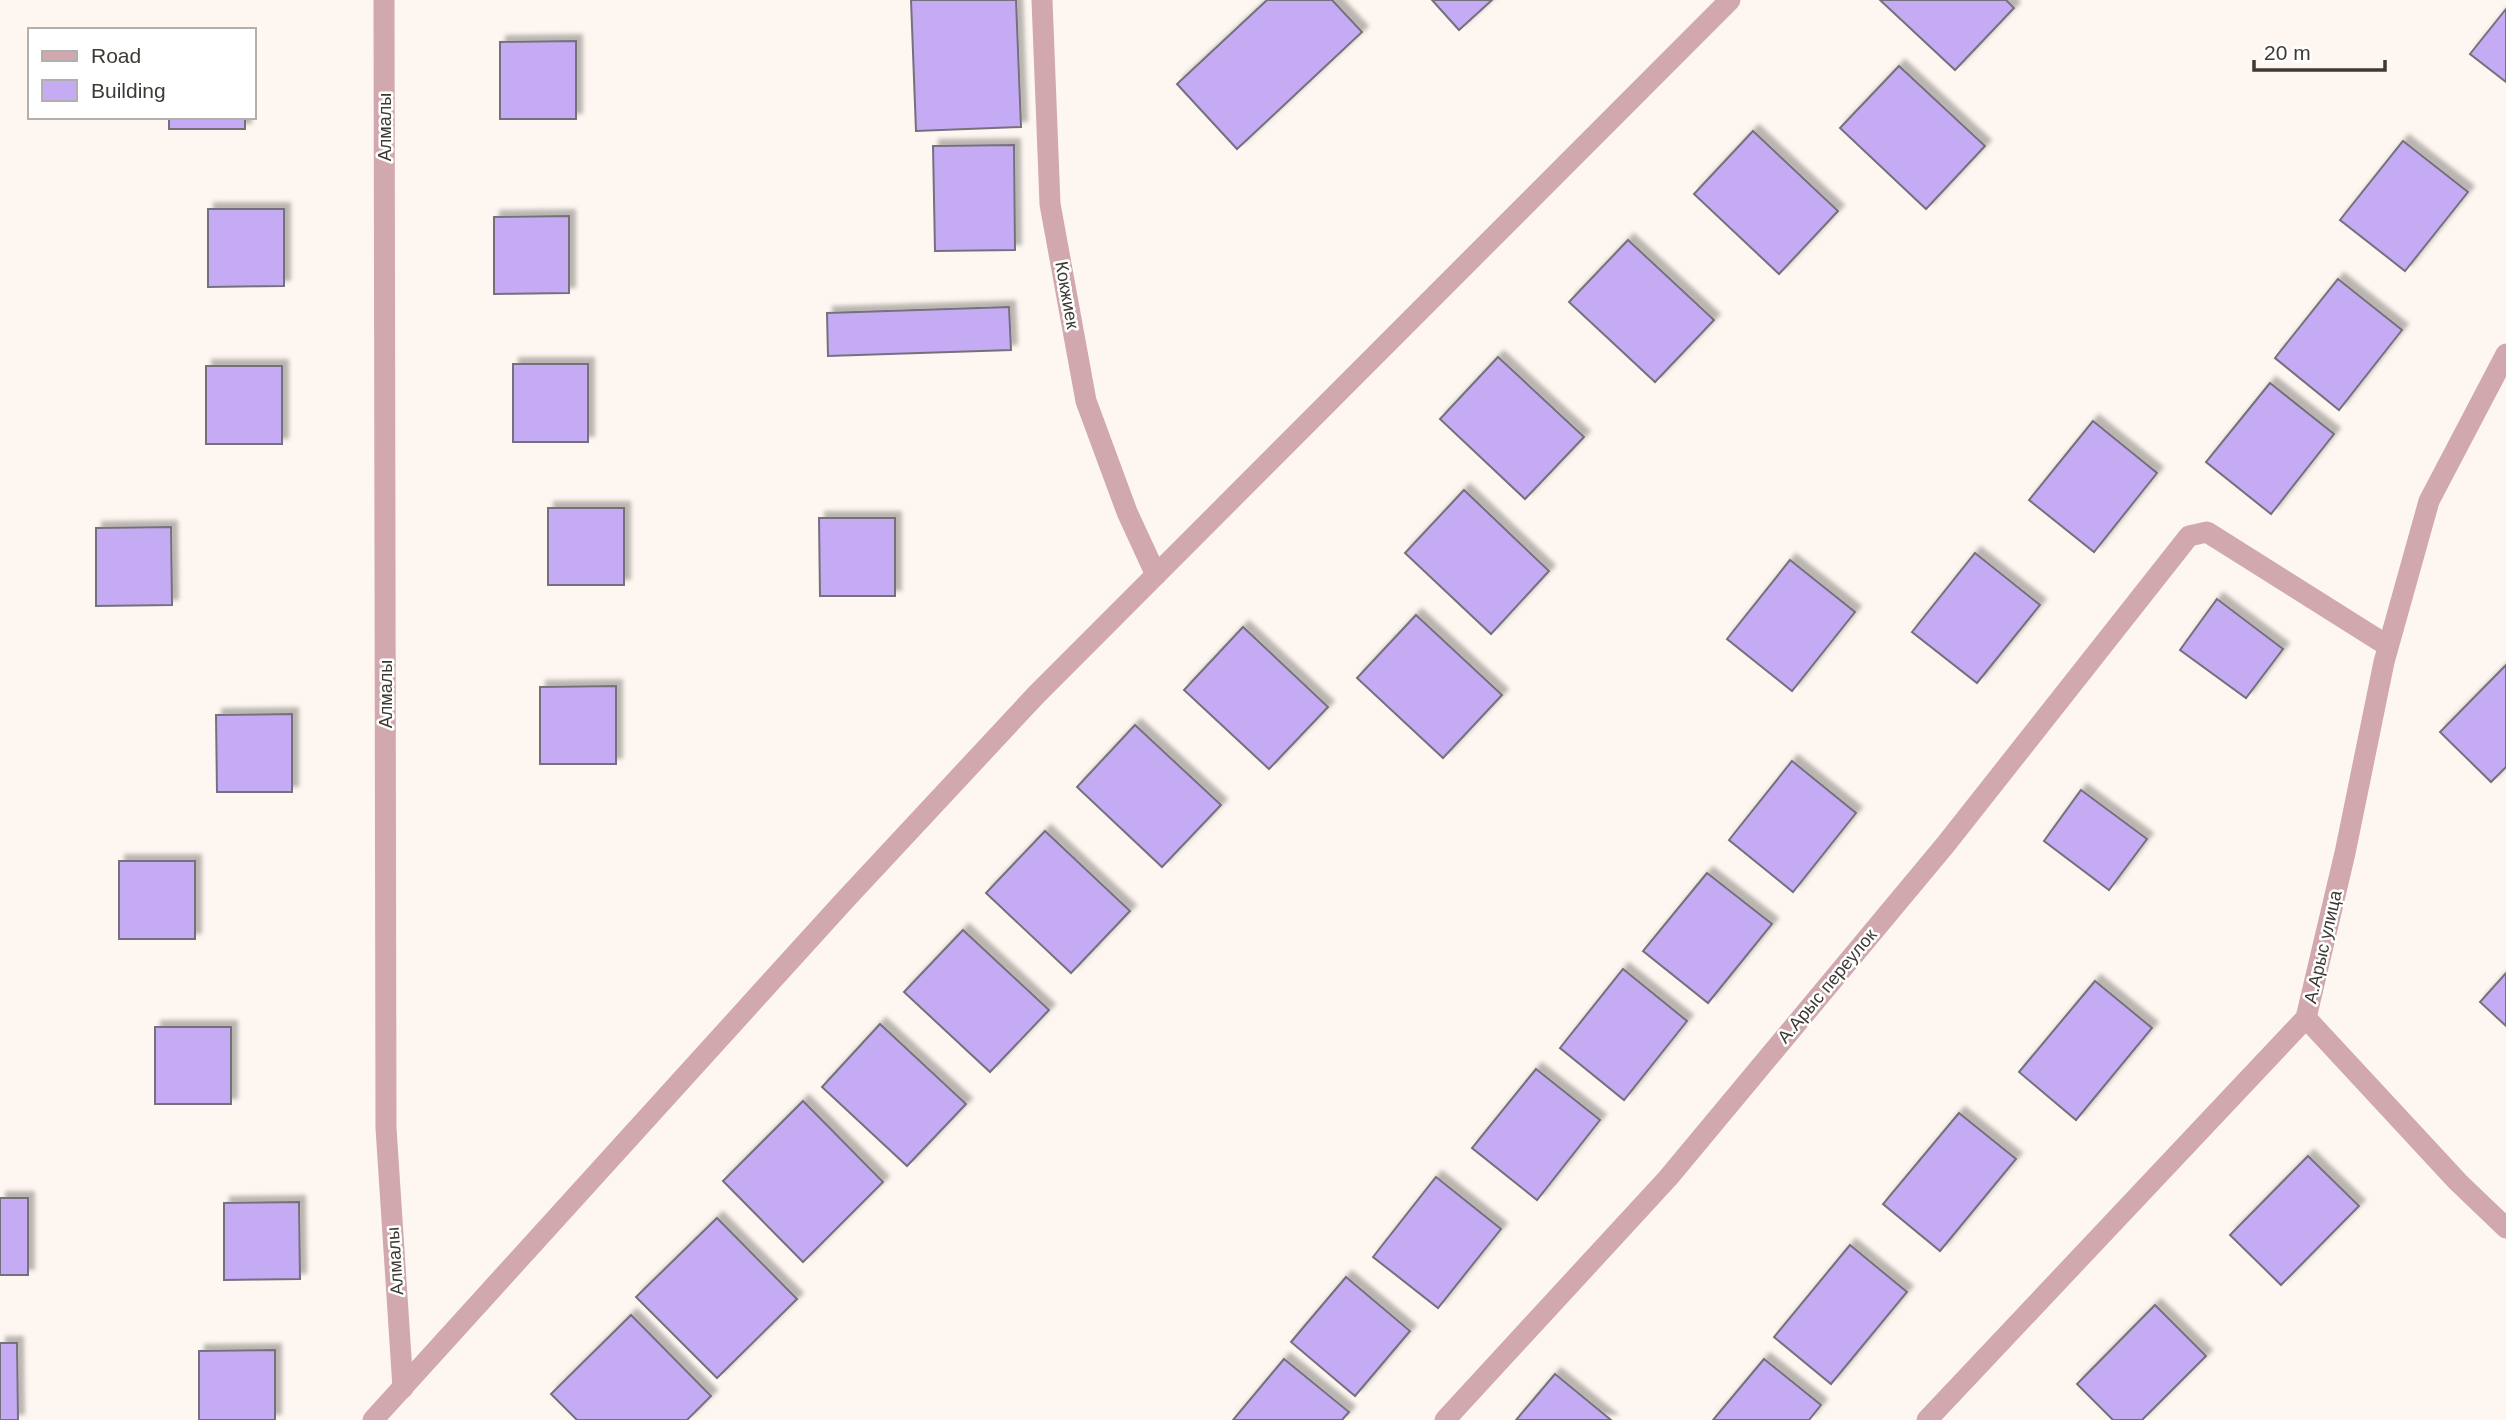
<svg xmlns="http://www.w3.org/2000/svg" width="2506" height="1420" font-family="Helvetica,sans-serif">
	<defs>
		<filter id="shadow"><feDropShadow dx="6" dy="-6" stdDeviation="2" flood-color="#0004"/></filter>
	</defs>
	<rect width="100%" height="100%" fill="#fef7f1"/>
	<g fill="#c5aaf4" stroke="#74717c" stroke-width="2" filter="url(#shadow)">
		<path d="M911,0H1016L1021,127L916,131Z"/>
		<path d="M1267,0H1332L1362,32L1237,149L1177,84Z"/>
		<path d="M1432,0H1492L1459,30Z"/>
		<path d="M1880,0H2006L2014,8L1955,70Z"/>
		<path d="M2506,9V82L2470,54Z"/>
		<path d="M576,41V119H500V42Z"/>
		<path d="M1899,66L1985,146L1926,209L1840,128Z"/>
		<rect x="169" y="117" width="76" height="12"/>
		<path d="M1753,131L1838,211L1779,274L1694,194Z"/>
		<path d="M2403,141L2468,192L2405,271L2340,220Z"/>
		<path d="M1014,145L1015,250L935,251L933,146Z"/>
		<path d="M208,209H284V286L208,287Z"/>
		<path d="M569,216V293L494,294V217Z"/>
		<path d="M1628,240L1714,320L1655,382L1569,302Z"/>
		<path d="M2338,279L2402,330L2339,410L2275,358Z"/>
		<path d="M1009,307L1011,350L828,356L827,313Z"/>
		<path d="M1498,357L1584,437L1525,499L1440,419Z"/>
		<rect x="513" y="364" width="75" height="78"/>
		<rect x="206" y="366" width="76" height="78"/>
		<path d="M2270,383L2334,434L2271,514L2206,462Z"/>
		<path d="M2093,421L2157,473L2094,552L2029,500Z"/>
		<path d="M1464,490L1549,571L1491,634L1405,553Z"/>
		<rect x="548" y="508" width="76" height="77"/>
		<path d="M819,518H895V596H820Z"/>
		<path d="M171,527L172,605L96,606V528Z"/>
		<path d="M1975,553L2040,605L1977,683L1912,632Z"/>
		<path d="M1790,560L1855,612L1792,691L1727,639Z"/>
		<path d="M2217,599L2283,649L2246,698L2180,650Z"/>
		<path d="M1416,615L1502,695L1443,758L1357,678Z"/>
		<path d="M1243,627L1328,707L1269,769L1184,690Z"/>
		<path d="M2506,665V767L2491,782L2440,732Z"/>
		<path d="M616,686V764H540V687Z"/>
		<path d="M292,714V792H217L216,715Z"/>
		<path d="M1135,725L1221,805L1162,867L1077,787Z"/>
		<path d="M1792,761L1856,813L1793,892L1729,840Z"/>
		<path d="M2081,790L2147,839L2109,890L2044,841Z"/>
		<path d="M1045,831L1130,911L1071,973L986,893Z"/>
		<rect x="119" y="861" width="76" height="78"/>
		<path d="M1707,873L1772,924L1708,1003L1643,951Z"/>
		<path d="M963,930L1049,1010L990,1072L904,992Z"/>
		<path d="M1623,969L1687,1021L1624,1100L1560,1048Z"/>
		<path d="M2506,973V1026L2480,1002Z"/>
		<path d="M2095,981L2152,1028L2076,1120L2019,1072Z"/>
		<path d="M880,1024L966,1104L907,1166L822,1087Z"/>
		<rect x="155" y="1027" width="76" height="77"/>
		<path d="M1536,1069L1600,1120L1537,1200L1472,1148Z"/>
		<path d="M803,1101L883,1182L803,1262L723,1181Z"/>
		<path d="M1959,1113L2016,1159L1940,1251L1883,1204Z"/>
		<path d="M2308,1156L2359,1206L2281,1285L2230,1235Z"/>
		<path d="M1436,1177L1501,1229L1438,1308L1373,1257Z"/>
		<rect x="0" y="1198" width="28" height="77"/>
		<path d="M299,1202L300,1279L224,1280V1203Z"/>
		<path d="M717,1218L797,1299L717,1378L636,1297Z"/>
		<path d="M1850,1245L1907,1292L1831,1384L1774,1337Z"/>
		<path d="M1346,1277L1410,1331L1355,1396L1291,1342Z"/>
		<path d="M2155,1305L2206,1356L2142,1420H2113L2077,1384Z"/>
		<path d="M631,1315L711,1396L687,1420H577L551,1394Z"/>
		<path d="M0,1343H17L18,1420H0Z"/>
		<path d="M275,1350V1420H199V1351Z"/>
		<path d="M1284,1359L1349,1412L1342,1420H1233Z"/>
		<path d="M1764,1359L1821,1405L1809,1420H1713Z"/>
		<path d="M1555,1374L1611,1420H1516Z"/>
	</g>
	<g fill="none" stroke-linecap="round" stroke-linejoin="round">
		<g stroke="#d1a8ae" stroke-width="21">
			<path d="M384,0L386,1128L403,1388"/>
			<path d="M1042,0L1050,204L1086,401L1127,512L1156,575"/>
			<path d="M2306,1018L2458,1182L2506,1228"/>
			<path d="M373,1420L845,900L1036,695L1730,0"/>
			<path d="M1445,1420L1668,1178L1946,844L2189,536L2207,532L2388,646"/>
			<path d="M1927,1420L2306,1018L2345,853L2384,662L2429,501L2506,354"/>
		</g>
	</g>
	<g text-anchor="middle" stroke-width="5" stroke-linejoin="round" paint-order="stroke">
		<g font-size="18" fill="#3d3934" stroke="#fff">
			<text transform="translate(385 127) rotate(-90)" y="6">Алмалы</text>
			<text transform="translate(1067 295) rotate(80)" y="6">Кокжиек</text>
			<text transform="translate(386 694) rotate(-90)" y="6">Алмалы</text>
			<text transform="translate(2323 947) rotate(-77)" y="6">А.Арыс улица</text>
			<text transform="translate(1827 986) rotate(-50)" y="6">А.Арыс переулок</text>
			<text transform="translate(395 1261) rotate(-94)" y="6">Алмалы</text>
		</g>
	</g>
	<rect x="28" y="28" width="228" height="91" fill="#ffffff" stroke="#b1b0ae" stroke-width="2"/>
	<rect x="42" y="51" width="35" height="10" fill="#d1a8ae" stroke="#b1b0ae" stroke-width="2"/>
	<text x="91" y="63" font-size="21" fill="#3d3934">Road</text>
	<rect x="42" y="80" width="35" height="21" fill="#c5aaf4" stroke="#b1b0ae" stroke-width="2"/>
	<text x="91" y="98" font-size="21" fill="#3d3934">Building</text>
	<path d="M2254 60v10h131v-10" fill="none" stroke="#3d3934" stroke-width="3.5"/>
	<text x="2264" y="60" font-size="21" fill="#3d3934" stroke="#ffffff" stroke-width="5" paint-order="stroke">20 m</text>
</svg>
